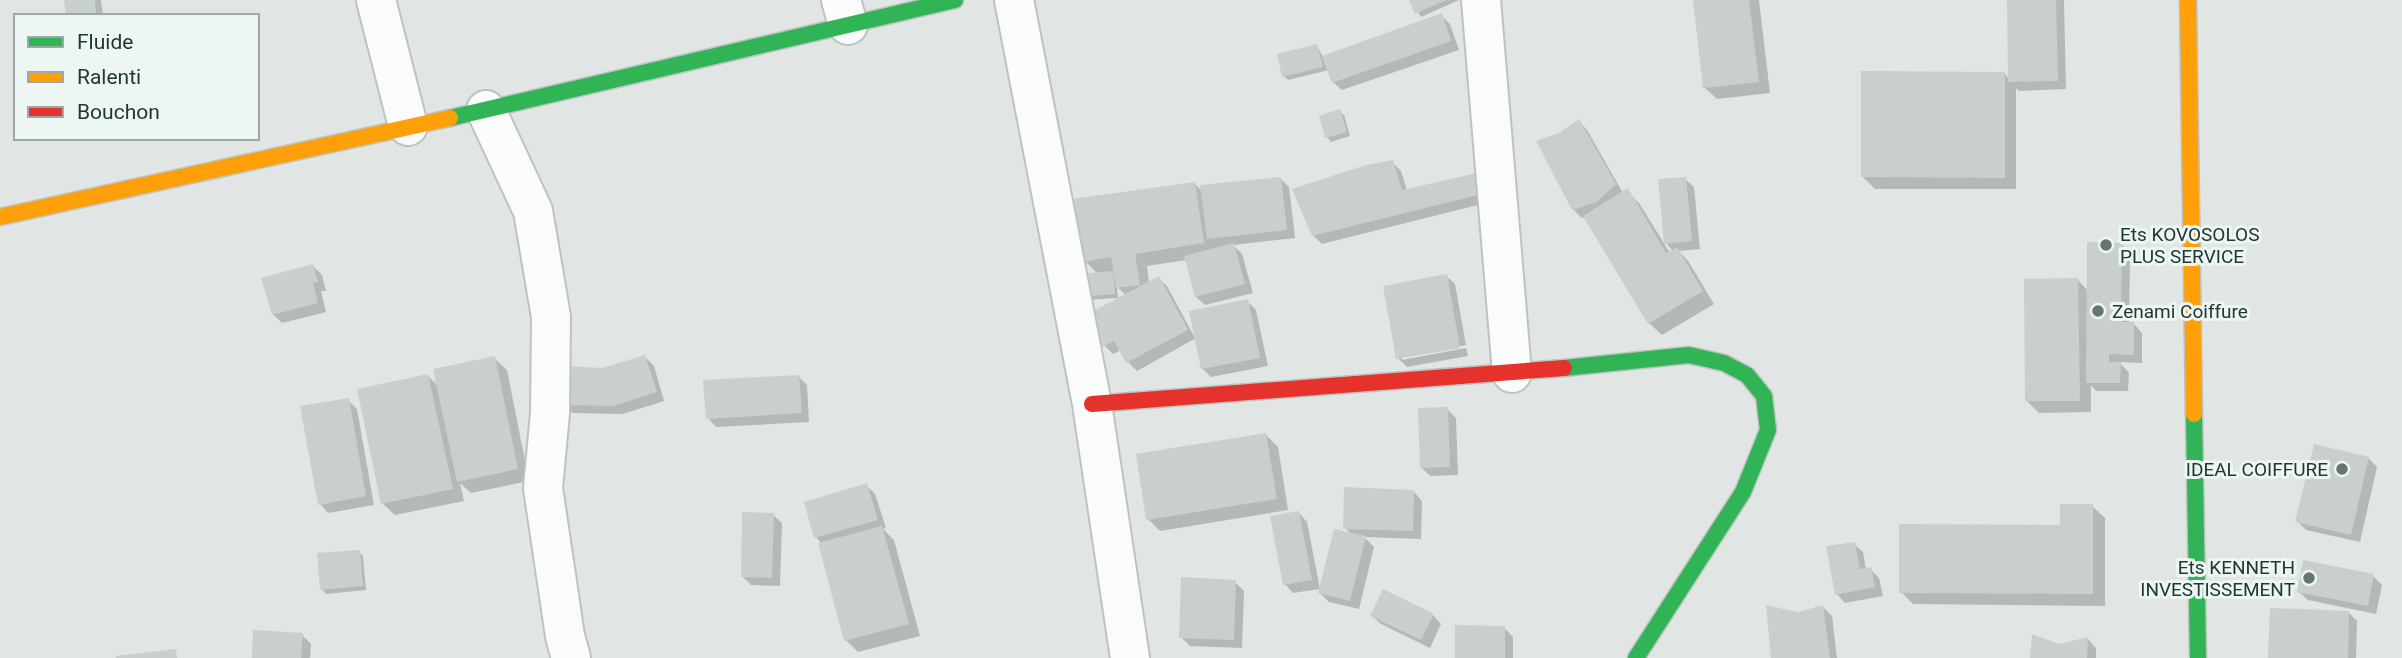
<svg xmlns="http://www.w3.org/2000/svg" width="2402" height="658" font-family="Roboto,sans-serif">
	<rect width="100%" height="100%" fill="#e1e6e4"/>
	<g fill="#0003">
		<path d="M66,0H101L103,16H67Z"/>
		<path d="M1411,0H1459L1421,17Z"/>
		<path d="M1694,0H1759L1770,93L1717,99L1704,87Z"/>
		<path d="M2009,0H2064L2066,89L2019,91L2016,88V189H1875L1863,177L2004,73L2010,80Z"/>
		<path d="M1441,15L1450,24L1459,50L1342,90L1333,82L1329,70L1288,80L1284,76L1317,46L1323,57Z"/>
		<path d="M1339,111L1344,115L1350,136L1331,142L1327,137Z"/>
		<path d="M1579,121L1587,130L1623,193L1627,191L1639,203L1670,253L1673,251L1666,243L1685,179L1694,187L1700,249L1679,251L1688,261L1714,304L1662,335L1649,323L1586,217L1582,218L1573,209L1559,135Z"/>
		<path d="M1392,162L1401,171L1407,191L1477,175L1490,202L1322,244L1313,235Z"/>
		<path d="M1280,178L1289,187L1295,238L1233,245L1242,254L1253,293L1205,305L1196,297L1187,260L1147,266L1149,283L1158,278L1167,286L1195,338L1247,301L1256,310L1268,366L1211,377L1202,368L1196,338L1137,371L1128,362L1121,350L1113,354L1105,346L1126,295L1117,287L1118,298L1084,300L1098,274L1085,261L1194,183L1203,192Z"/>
		<path d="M2121,244L2130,253L2129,324H2134L2142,333V363L2119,362L2129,373L2128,391H2096L2091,385V412L2039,413L2027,401L2078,280L2088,291Z"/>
		<path d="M313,266L322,275L326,291H321L326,312L282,323L273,314Z"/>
		<path d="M1446,276L1455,284L1466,345L1402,356V360L1466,348L1468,356L1407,367L1398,358Z"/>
		<path d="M645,357L654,366L664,401L623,414L573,413L564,404L602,370Z"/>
		<path d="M494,358L507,370L529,481L471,493L460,483L464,501L395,515L382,503L428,376L438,386Z"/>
		<path d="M798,376L807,385L809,422L716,427L708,418Z"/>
		<path d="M348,400L357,409L374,505L328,513L320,504Z"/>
		<path d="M1447,409L1456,418L1458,475L1430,476L1421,467Z"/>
		<path d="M1266,435L1278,447L1288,510L1160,531L1148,519Z"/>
		<path d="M2368,458L2377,467L2360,542L2306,530L2297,521Z"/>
		<path d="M866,485L875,494L886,528L883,529L894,540L920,636L858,652L846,640L822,544L816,537Z"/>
		<path d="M1414,492L1422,501L1421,539L1364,537L1374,547L1359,609L1329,602L1320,593L1352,535L1345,528Z"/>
		<path d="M2092,506L2105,518V606L1913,604L1901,592L2062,527Z"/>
		<path d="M1299,513L1307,522L1320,589L1293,593L1285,584Z"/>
		<path d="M773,515L782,523L780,586L751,585L742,576Z"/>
		<path d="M1854,544L1863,552L1866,570L1870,569L1879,578L1883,596L1845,603L1837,594Z"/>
		<path d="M359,552L363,556L366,590L326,594L322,589Z"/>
		<path d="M2373,576L2382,585L2376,614L2308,600L2299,592Z"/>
		<path d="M1235,582L1244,591L1242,648L1190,646L1181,637Z"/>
		<path d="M1823,607L1832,616L1837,658H1773L1798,614Z"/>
		<path d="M2349,613L2357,621L2356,658H2270Z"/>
		<path d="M1433,615L1441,624L1430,648L1381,624L1372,616Z"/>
		<path d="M1504,628L1513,637V658H1456Z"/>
		<path d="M302,635L311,644L310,658H253Z"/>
		<path d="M2088,639L2096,648V658H2032L2059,645Z"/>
	</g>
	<g fill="#c9cfcd">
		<path d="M64,0H95L96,16H66Z"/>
		<path d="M1409,0H1446L1415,14Z"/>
		<path d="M1693,0H1749L1759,82L1703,88Z"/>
		<path d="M2007,0H2056L2058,81L2008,82Z"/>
		<path d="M1442,13L1451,41L1332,83L1322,56Z"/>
		<path d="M1317,44L1323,67L1282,77L1277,54Z"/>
		<path d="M1861,71L2005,72V178L1861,177Z"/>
		<path d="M1340,109L1347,132L1325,138L1319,116Z"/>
		<path d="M1579,119L1616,184L1597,202L1572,210L1536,141L1559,133Z"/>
		<path d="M1393,160L1402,190L1477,173L1482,194L1312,236L1292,189L1366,165Z"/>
		<path d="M1281,177L1287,230L1207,239L1200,185Z"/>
		<path d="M1686,177L1692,241L1664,244L1658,179Z"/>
		<path d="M1195,182L1204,243L1135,254L1140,285L1116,288L1111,257L1084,262L1065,200Z"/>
		<path d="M1628,188L1666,253L1677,247L1703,291L1648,324L1583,216Z"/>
		<path d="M2087,242L2122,243L2121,322H2134V355L2109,354V362H2121L2120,383H2086Z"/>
		<path d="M1234,243L1245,284L1195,297L1184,256Z"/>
		<path d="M313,264L318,282L313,283L318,303L272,315L261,278Z"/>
		<path d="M1113,271L1115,294L1078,297L1077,274Z"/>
		<path d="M1447,274L1460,348L1396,359L1383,286Z"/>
		<path d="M1159,276L1188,330L1126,363L1114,341L1103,347L1086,315Z"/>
		<path d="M2078,278L2080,401H2025L2024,279Z"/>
		<path d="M1248,299L1260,358L1201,369L1189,311Z"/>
		<path d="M645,355L657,392L613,406L562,405L564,366L602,368Z"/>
		<path d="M495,356L518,469L457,482L433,369Z"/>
		<path d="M428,374L453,489L381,504L357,389Z"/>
		<path d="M799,375L802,413L706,419L703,380Z"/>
		<path d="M349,398L366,496L318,505L300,406Z"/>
		<path d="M1448,407L1450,467L1420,468L1418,408Z"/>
		<path d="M1266,433L1277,499L1146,520L1136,454Z"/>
		<path d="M2314,444L2369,457L2351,535L2295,522Z"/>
		<path d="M867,483L878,520L814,538L804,502Z"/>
		<path d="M1344,487L1414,490L1413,531L1343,529Z"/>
		<path d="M2060,504H2093V594L1899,593V524L2060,525Z"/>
		<path d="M1299,511L1312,580L1283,585L1270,516Z"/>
		<path d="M742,512L774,513L772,578L741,577Z"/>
		<path d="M882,526L909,624L844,641L818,543Z"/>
		<path d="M1334,529L1366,536L1350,601L1318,593Z"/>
		<path d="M1855,542L1860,569L1871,567L1875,587L1835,595L1826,546Z"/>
		<path d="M360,550L363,586L320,590L317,553Z"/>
		<path d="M2303,560L2374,574L2368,606L2297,592Z"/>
		<path d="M1181,577L1236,580L1234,640L1179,638Z"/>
		<path d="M1383,589L1434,614L1421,640L1370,616Z"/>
		<path d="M1766,605L1798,612L1823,605L1830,658H1771Z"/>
		<path d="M2270,608L2349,611L2348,658H2268Z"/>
		<path d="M1455,625L1505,626V658H1455Z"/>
		<path d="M253,630L303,633L301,658H252Z"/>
		<path d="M2032,634L2059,644L2088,637L2087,658H2030Z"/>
		<path d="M176,649L177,658H116V656Z"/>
	</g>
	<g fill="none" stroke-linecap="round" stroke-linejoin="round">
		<defs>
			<g id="street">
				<path d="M376,0L408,126"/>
				<path d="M841,0L848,25"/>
				<path d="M1014,0L1092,404L1130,658"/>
				<path d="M1481,0L1512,373"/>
				<path d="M486,110L533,211L551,317L550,413L543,488L565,636L571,658"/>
			</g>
			<g id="fast">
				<path d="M450,118L955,0"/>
				<path d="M1564,368L1689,355L1724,363L1747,375L1764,396L1768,430L1743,492L1636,658"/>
				<path d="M2194,414L2198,658"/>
			</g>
			<g id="slow">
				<path d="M2188,0L2194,414"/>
				<path d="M0,217L450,118"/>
			</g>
			<path id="jam" d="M1092,404L1564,368"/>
		</defs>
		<use href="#street" stroke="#bec3c1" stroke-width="42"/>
		<use href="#fast" stroke="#bcc4c2" stroke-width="19"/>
		<use href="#slow" stroke="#bcc4c2" stroke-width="19"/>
		<use href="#jam" stroke="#bcc4c2" stroke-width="19"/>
		<use href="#street" stroke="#fafbfb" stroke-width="38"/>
		<use href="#fast" stroke="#30b455" stroke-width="16"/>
		<use href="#slow" stroke="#ff9f0a" stroke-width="16"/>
		<use href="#jam" stroke="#e5322d" stroke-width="16"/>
	</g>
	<g fill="#647572" stroke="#eef6f3" stroke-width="2.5">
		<circle cx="2106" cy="245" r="7"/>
		<circle cx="2098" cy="311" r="7"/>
		<circle cx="2342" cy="469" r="7"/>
		<circle cx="2309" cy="578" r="7"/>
	</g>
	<g text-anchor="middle" stroke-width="6" stroke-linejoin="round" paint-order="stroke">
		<g font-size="19" fill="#203834" stroke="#eef6f3" text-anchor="start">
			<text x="2120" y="241">Ets KOVOSOLOS<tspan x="2120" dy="22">PLUS SERVICE</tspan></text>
			<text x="2112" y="318">Zenami Coiffure</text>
			<text x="2328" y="476" text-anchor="end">IDEAL COIFFURE</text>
			<text x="2295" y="574" text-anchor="end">Ets KENNETH<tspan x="2295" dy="22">INVESTISSEMENT</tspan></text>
		</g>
	</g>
	<rect x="14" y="14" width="245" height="126" fill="#eef6f3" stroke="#9caaa7" stroke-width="2"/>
	<rect x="28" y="37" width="35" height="10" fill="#30b455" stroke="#9caaa7" stroke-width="2"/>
	<text x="77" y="49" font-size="21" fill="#203834">Fluide</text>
	<rect x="28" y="72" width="35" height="10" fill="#ff9f0a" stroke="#9caaa7" stroke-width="2"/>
	<text x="77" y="84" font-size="21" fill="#203834">Ralenti</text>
	<rect x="28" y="107" width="35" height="10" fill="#e5322d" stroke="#9caaa7" stroke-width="2"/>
	<text x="77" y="119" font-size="21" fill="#203834">Bouchon</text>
</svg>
